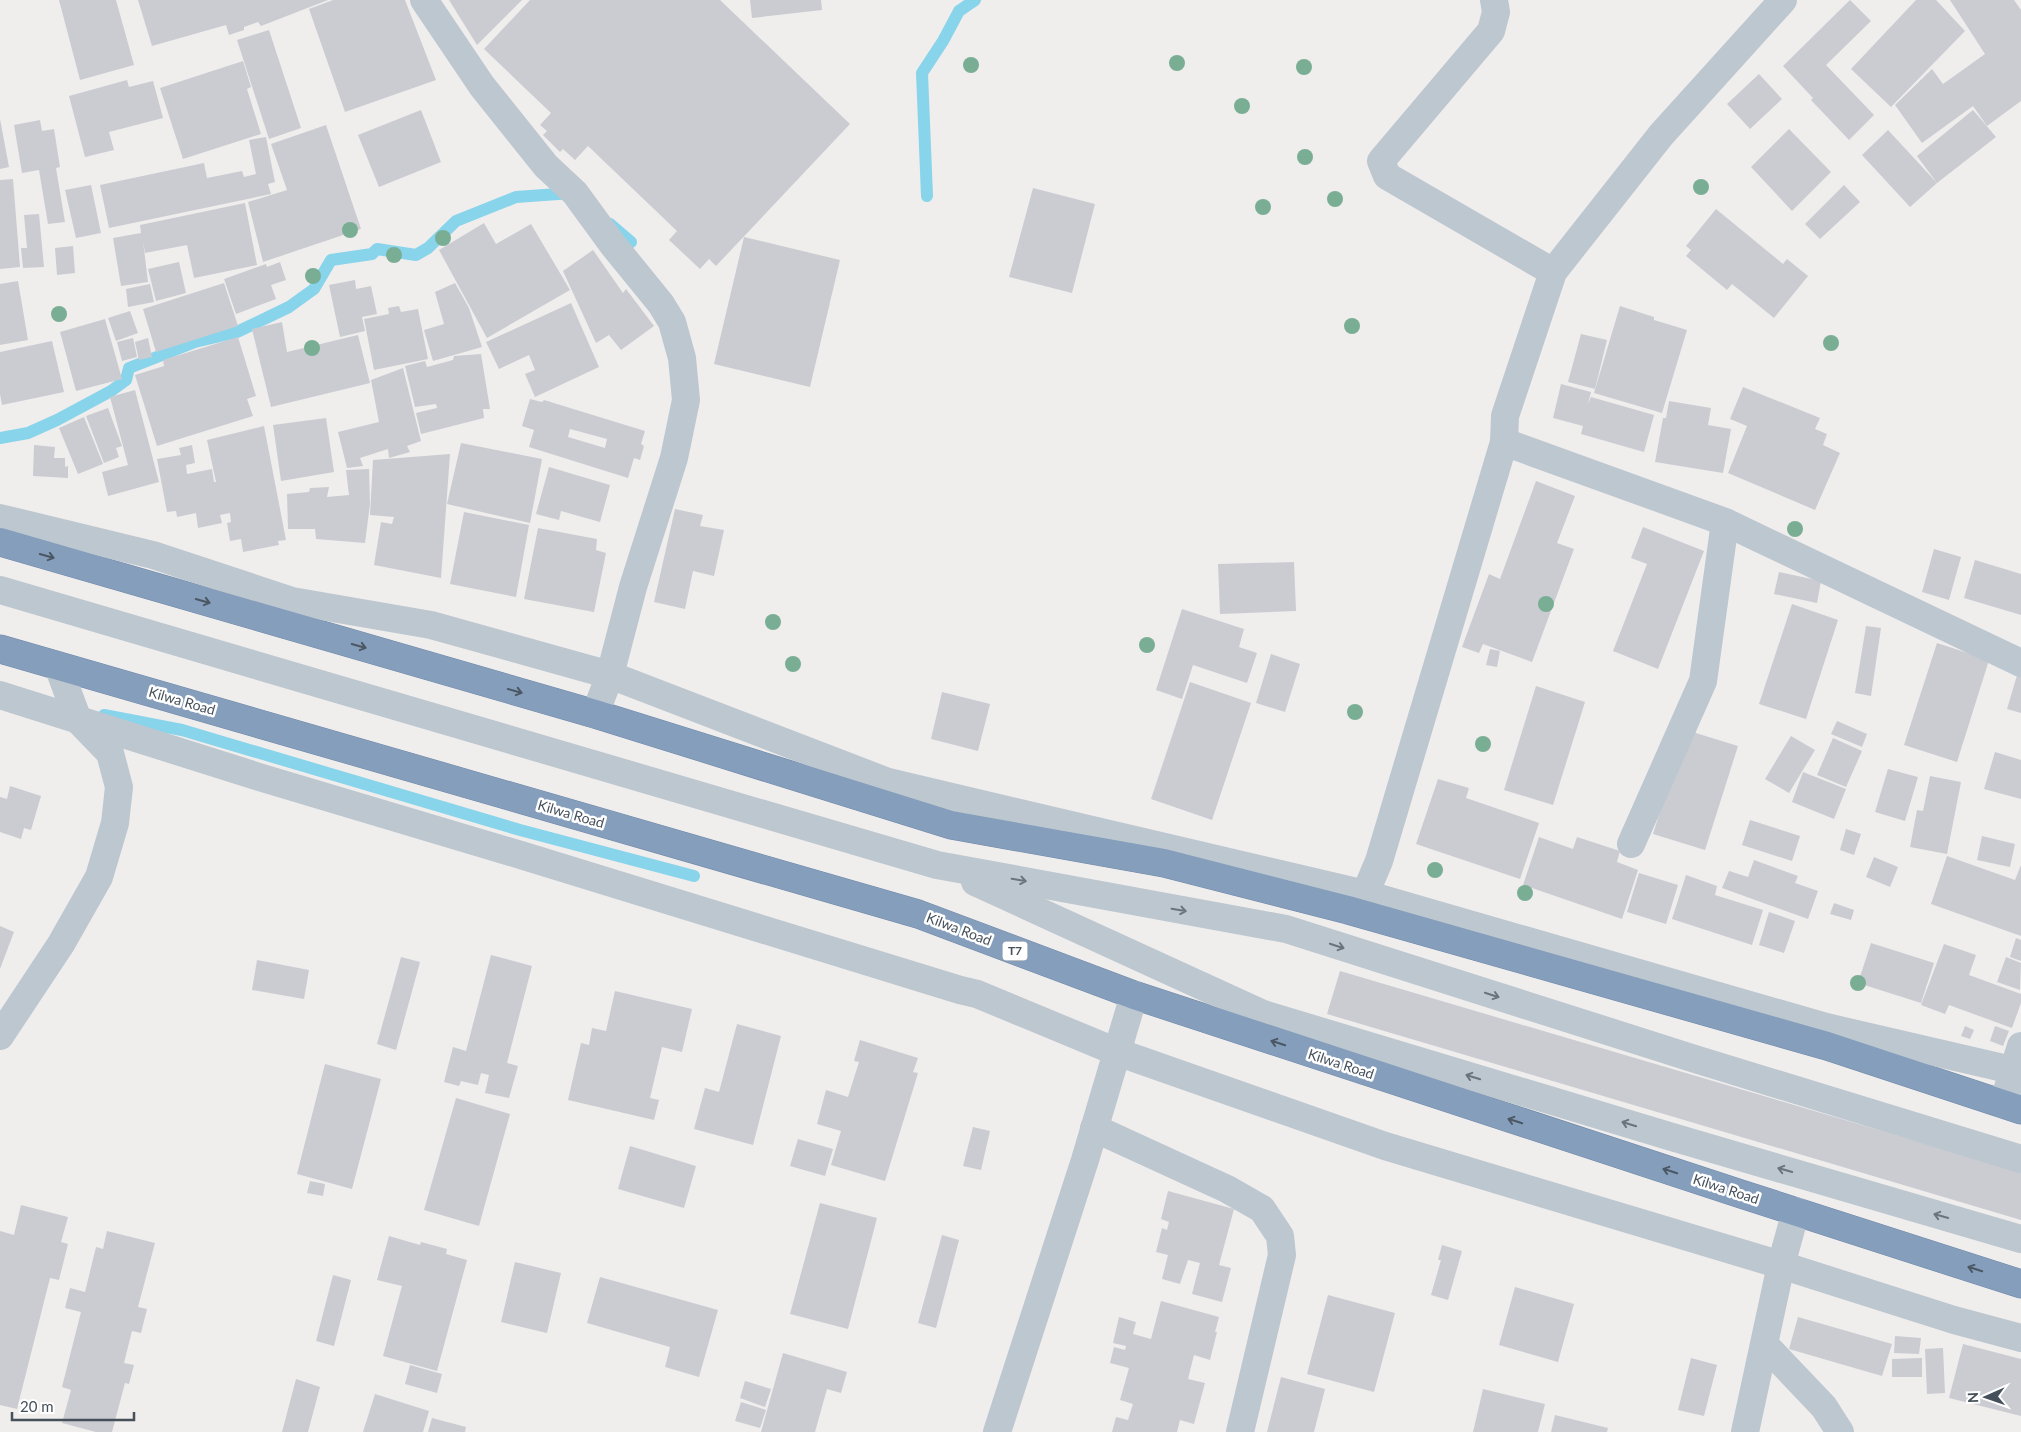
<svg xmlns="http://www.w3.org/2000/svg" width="2021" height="1432" font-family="Lato,sans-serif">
	<rect width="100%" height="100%" fill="#f0eded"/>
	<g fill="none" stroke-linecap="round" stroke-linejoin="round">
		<g stroke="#88d4eb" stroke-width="12">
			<path d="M927,196L922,73L943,41L959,11L975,0"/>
			<path d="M610,224L631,242"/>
			<path d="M0,438L28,433L57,420L111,391L126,380L129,368L195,342L237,332L289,307L314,289L331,260L372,254L377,249L416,255L428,248L456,221L516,197L572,193"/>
			<path d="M104,715L182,730L520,830L694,876"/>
		</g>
	</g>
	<g fill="#caccd2" fill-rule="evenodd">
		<path d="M59,0H116L134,65L80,80Z"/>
		<path d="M138,0H328L261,26L258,22L244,27V30L229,35L226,25L152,46Z"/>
		<path d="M333,0H405L436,80L345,112L309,9Z"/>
		<path d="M449,0H522L477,45Z"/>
		<path d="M530,0H720L850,124L716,266L709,259L700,269L669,240L677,231L588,146L575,160L563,149L560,152L543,135L547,131L540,125L551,113L484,49Z"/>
		<path d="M750,0H821L822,10L752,18Z"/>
		<path d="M1850,0L1871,21L1826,65L1874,115L1849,140L1811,100L1813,98L1783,66Z"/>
		<path d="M1916,0H1936L1965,31L1891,107L1851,69Z"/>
		<path d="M1950,0H2014L2021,10V101L1987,126L1973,106L1922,143L1895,105L1932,69L1943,84L1985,54Z"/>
		<path d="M269,30L301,128L269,139L237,40Z"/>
		<path d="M243,61L251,87L247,89L261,134L183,159L160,88Z"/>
		<path d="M1759,74L1782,99L1750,129L1727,104Z"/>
		<path d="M127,80L129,87L153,81L163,118L109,132L114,150L85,157L69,96Z"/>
		<path d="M421,110L441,162L379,187L358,135Z"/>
		<path d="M1973,110L1996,137L1937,183L1917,156Z"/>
		<path d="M0,119L9,167L0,169Z"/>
		<path d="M40,120L42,131L54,129L60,167L56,168L65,222L48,224L39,170L22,173L14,125Z"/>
		<path d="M326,125L361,229L263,262L248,202L287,190L271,144Z"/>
		<path d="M1789,129L1831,172L1792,211L1751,167Z"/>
		<path d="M1888,130L1937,183L1910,207L1862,155Z"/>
		<path d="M266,137L275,182L268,184L271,194L109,228L100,185L204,163L207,178L242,171L244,177L256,174L249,140Z"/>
		<path d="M13,179L20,267L0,269V180Z"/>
		<path d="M91,185L101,233L76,238L65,190Z"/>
		<path d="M1844,185L1860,202L1820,239L1805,224Z"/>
		<path d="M1033,188L1095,204L1072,293L1009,277Z"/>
		<path d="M245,203L257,265L194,278L187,245L145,253L143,241L148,282L121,286L113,238L141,233L140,225Z"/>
		<path d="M1716,209L1783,264L1787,259L1808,276L1774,318L1732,284L1727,290L1686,256L1691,250L1686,246Z"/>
		<path d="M39,214L44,267L23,268L21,248H27L24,215Z"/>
		<path d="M484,223L496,244L531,224L570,290L487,338L439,250Z"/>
		<path d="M744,237L840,260L810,387L714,364Z"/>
		<path d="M73,246L75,273L57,275L55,248Z"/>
		<path d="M593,250L623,293L626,289L654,326L621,350L609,335L596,343L563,271Z"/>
		<path d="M179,262L186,293L156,301L148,269Z"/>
		<path d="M280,262L286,280L271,285L276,299L236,314L224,279L266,264L267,267Z"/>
		<path d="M355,280L356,289L371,286L377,314L362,317L365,331L340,337L329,285Z"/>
		<path d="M18,281L28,340L0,345V284Z"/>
		<path d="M224,283L238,326L156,352L143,309Z"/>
		<path d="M455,283L469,308L482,347L433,361L424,330L444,324L435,292Z"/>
		<path d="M150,284L154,302L128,307L126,289Z"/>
		<path d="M571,303L599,367L535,397L525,374L535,370L529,355L499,369L486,342Z"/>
		<path d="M399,306L401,312L418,309L428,359L374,370L364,319L389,314L388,308Z"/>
		<path d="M1620,306L1654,317V320L1687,330L1662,413L1594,393Z"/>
		<path d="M130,311L138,333L116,341L108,318Z"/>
		<path d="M105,319L122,379L76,391L60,332Z"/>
		<path d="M282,322L287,352L358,335L370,383L271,407L252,329Z"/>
		<path d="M1581,334L1607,340L1595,389L1568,382Z"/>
		<path d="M238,337L256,396L247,399L253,416L157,446L135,375L164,366L163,360Z"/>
		<path d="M133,338L137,357L122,361L117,342Z"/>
		<path d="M148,338L152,357L139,360L135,342Z"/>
		<path d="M52,341L64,392L2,405L0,394V352Z"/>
		<path d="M481,354L490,409H483L484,418L421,434L416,413L437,408L436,404L415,407L405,366L425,361L427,367L453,360L454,356Z"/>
		<path d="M403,368L421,441L407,446L410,452L389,458L388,449L360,458L363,466L347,468L338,432L379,422L371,380Z"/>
		<path d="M1561,384L1591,392L1588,404L1591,397L1654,415L1644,452L1581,434L1583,426L1553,418Z"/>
		<path d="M1743,387L1820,418L1815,429L1827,434L1823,445L1840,453L1815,510L1728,473L1747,426L1730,419Z"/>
		<path d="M135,390L159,482L108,496L102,472L128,465L110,397Z"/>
		<path d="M530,399L542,402L544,400L645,431L641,444L644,446L640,460L634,458L628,478L529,447L534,430L522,426ZM570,429L607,439L605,448L568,437Z"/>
		<path d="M1669,401L1711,408L1708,425L1731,429L1723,473L1655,462L1663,418H1666Z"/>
		<path d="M108,408L122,446L116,448L119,457L104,463L86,416Z"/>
		<path d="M84,417L103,464L78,474L59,428Z"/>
		<path d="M326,418L334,472L281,481L273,425Z"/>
		<path d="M264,426L286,540L278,541L279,545L243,552L241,539L230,541L227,523L231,522L230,513L220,515L222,523L198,528L196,513L177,517L176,511L167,512L157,459L181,455L179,448L192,445L195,463L186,465L187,474L212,469L214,482H216L207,440Z"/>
		<path d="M461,443L542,459L530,523L447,504Z"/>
		<path d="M34,445L55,447L54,458H65V467L68,466V478L33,476Z"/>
		<path d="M450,454L441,578L374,565L381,522L392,524L394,517L370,515L373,460Z"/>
		<path d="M549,467L610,485L600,522L561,511L559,520L536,514Z"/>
		<path d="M369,469L370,504L365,543L316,539L315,529H288L287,494L309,492L310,488L329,487L327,497L349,495L346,470Z"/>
		<path d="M1536,481L1575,496L1557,543L1574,549L1532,662L1483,644L1479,653L1462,647L1489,574L1500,579Z"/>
		<path d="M675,509L703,515L700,526L724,530L714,576L693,571L685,609L654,602Z"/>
		<path d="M464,512L529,525L516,597L450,584Z"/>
		<path d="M1643,527L1704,551L1658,669L1613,651L1647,564L1631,558Z"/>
		<path d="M538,528L597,539L596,550L606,553L594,612L524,599Z"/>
		<path d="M1934,549L1961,557L1949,600L1922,592Z"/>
		<path d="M1975,560L2021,574V615L1964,598Z"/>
		<path d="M1294,562L1296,611L1220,614L1218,564Z"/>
		<path d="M1779,572L1821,581L1817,603L1774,594Z"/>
		<path d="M1792,604L1838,620L1806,719L1759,704Z"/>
		<path d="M1182,609L1244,629L1239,647L1257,653L1247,683L1193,665L1182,699L1156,690Z"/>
		<path d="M1866,626L1881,628L1871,696L1855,693Z"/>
		<path d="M1937,643L1989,660L1957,762L1904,745Z"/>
		<path d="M1490,649L1500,651L1497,667L1486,665Z"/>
		<path d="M1271,654L1300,664L1285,712L1256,703Z"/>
		<path d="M2018,672L2021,673V713L2007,709Z"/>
		<path d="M1190,682L1251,703L1212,820L1151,799Z"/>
		<path d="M1536,686L1585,702L1553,805L1504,790Z"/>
		<path d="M942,692L990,704L978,751L931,739Z"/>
		<path d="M1837,721L1867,734L1862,747L1831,734Z"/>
		<path d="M1686,730L1738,746L1705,850L1653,834Z"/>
		<path d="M1791,736L1815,750L1789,793L1765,779Z"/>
		<path d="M1833,738L1862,751L1846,787L1817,775Z"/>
		<path d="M1995,752L2021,760V799L1984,789Z"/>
		<path d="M1888,769L1918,777L1905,821L1875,812Z"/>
		<path d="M1803,772L1846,789L1834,819L1792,802Z"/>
		<path d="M1930,776L1961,782L1947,854L1910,847L1917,810L1923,811Z"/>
		<path d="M1438,779L1469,788L1466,798L1539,823L1520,879L1416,844Z"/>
		<path d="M10,786L41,796L31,830L24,828L21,839L0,832V797L7,799Z"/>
		<path d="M1750,820L1800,836L1792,861L1742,845Z"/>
		<path d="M1846,829L1861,834L1854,855L1840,850Z"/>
		<path d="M1982,836L2015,844L2010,867L1977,860Z"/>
		<path d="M1539,837L1573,849L1577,837L1620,851L1617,862L1638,870L1622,919L1523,885Z"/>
		<path d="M1947,856L2015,880L2021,865V936L1931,904Z"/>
		<path d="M1874,857L1898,867L1890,887L1866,877Z"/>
		<path d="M1754,860L1798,876L1795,883L1818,891L1808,919L1722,888L1729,871L1748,877Z"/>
		<path d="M1639,873L1678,885L1666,924L1627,912Z"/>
		<path d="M1686,875L1717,886L1715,895L1763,910L1752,945L1672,919Z"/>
		<path d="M1834,903L1854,910L1851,920L1830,914Z"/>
		<path d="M1769,912L1795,921L1784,953L1759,945Z"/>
		<path d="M0,926L14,932L0,969Z"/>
		<path d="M2016,938L2021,940V961L2010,957Z"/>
		<path d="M1871,943L1934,963L1921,1003L1858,983Z"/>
		<path d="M1944,944L1976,955L1969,975L2021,994V1003L2012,1028L1949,1005L1945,1014L1921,1005Z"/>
		<path d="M491,955L532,966L507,1063L518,1066L509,1098L485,1093L489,1075L481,1073L478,1085L461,1081L459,1086L444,1082L453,1047L466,1051Z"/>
		<path d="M401,957L420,962L396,1050L377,1044Z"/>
		<path d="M2006,957L2021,963L2020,990L1997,982Z"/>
		<path d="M257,960L309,970L304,999L252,990Z"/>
		<path d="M1340,971L2021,1172V1220L1327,1014Z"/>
		<path d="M615,991L692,1009L682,1052L662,1047L650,1098L659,1100L654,1120L568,1100L581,1043L589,1045L592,1028L606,1031Z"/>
		<path d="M737,1024L781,1036L753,1145L694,1129L705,1088L719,1092Z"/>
		<path d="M1965,1026L1974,1030L1970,1039L1961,1036Z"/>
		<path d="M1995,1026L2009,1031L2003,1046L1990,1041Z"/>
		<path d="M860,1040L918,1058L913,1072L918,1073L885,1181L831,1165L841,1131L817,1124L826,1090L848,1097L859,1062L854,1061Z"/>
		<path d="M325,1064L381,1079L352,1189L297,1174Z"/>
		<path d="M456,1098L510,1114L479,1226L424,1210Z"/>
		<path d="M973,1127L990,1131L981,1170L963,1166Z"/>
		<path d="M798,1139L833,1149L825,1176L790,1166Z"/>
		<path d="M630,1146L696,1166L684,1208L618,1189Z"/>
		<path d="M310,1181L325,1184L323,1196L307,1193Z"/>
		<path d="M1168,1191L1234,1209L1219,1265L1231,1268L1222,1302L1192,1294L1200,1263L1188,1260L1180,1284L1162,1279L1168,1255L1156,1252L1162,1228L1167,1230L1169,1222L1161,1219Z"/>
		<path d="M820,1203L877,1218L848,1329L790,1314Z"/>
		<path d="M21,1205L68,1217L61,1242L68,1244L59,1280L50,1278L17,1409L0,1405V1231L14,1235Z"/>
		<path d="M107,1231L155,1243L138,1307L147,1309L141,1333L132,1331L124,1363L134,1365L129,1384L125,1383L112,1432H96L62,1423L71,1390L62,1387L81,1312L65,1308L70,1288L85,1292L96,1247L103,1249Z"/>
		<path d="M942,1235L959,1240L936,1328L918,1323Z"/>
		<path d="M389,1236L420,1245L421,1242L447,1249L446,1254L467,1260L437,1371L383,1356L402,1286L377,1280Z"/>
		<path d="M1442,1245L1462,1251L1448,1300L1431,1295L1441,1260H1438Z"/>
		<path d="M515,1262L561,1273L547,1333L501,1322Z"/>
		<path d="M333,1275L351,1280L334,1346L316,1341Z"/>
		<path d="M600,1277L718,1310L699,1377L665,1367L670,1347L587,1323Z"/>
		<path d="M1515,1287L1574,1304L1558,1362L1499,1345Z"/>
		<path d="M1328,1295L1395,1313L1374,1392L1307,1374Z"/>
		<path d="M1161,1301L1219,1317L1215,1332H1217L1210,1360L1194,1355L1188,1379L1205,1383L1194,1424L1180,1420L1177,1432H1112L1116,1417L1128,1420L1133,1404L1120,1400L1129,1368L1110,1363L1114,1347L1125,1350L1126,1346L1113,1343L1119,1317L1136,1322L1133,1334L1151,1339Z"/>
		<path d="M1798,1317L1892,1344L1882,1376L1789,1349Z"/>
		<path d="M1895,1336L1921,1338L1919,1354L1894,1353Z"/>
		<path d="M1963,1344L2021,1359V1416L1949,1398Z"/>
		<path d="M1943,1348L1945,1393L1927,1394L1925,1349Z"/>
		<path d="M783,1353L847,1372L841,1393L827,1389L815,1432H761Z"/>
		<path d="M1691,1358L1717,1365L1704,1416L1678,1410Z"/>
		<path d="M1922,1358V1377H1892V1359Z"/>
		<path d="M410,1365L442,1374L437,1393L405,1384Z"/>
		<path d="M1281,1377L1325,1389L1314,1432H1267Z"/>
		<path d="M296,1379L320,1387L308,1432H282Z"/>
		<path d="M745,1381L771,1389L765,1407L740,1398Z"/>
		<path d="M1483,1389L1545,1404L1538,1432H1473Z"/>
		<path d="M375,1394L429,1411L423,1432H363Z"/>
		<path d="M741,1402L766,1410L760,1428L735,1421Z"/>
		<path d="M1555,1415L1608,1428L1607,1432H1551Z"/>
		<path d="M432,1418L466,1427L465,1432H428Z"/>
	</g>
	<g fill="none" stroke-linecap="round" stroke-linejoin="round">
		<defs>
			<g id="highway">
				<path d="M0,542L595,714L951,825L1164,863L1348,910L1827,1046L2021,1110"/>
				<path d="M0,649L918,914L1134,995L1741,1194L2021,1284"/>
			</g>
		</defs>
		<use href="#highway" stroke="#7089a8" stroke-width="29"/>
		<g stroke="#bdc7cf" stroke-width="28">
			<path d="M424,0L482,86L546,166L575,193L613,245L661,304L672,322L682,358L686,400L674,458L633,587L610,675L595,714"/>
			<path d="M1494,0L1496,12L1491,31L1381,161L1387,176L1553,272"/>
			<path d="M1504,442L1725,522L2021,663"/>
			<path d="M0,518L153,555L292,601L431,625L610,675L888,782L1365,894L1826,1027L2021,1072"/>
			<path d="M0,590L937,865L1286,929L1695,1059L2021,1159"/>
			<path d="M0,695L259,777L524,856L960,990L977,994L1117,1052L1385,1146L1781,1265L1954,1320L2021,1338"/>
			<path d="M1631,844L1703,681L1725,522"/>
			<path d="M975,882L1263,1014L1672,1137L2021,1239"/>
			<path d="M1353,905L1365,894L1379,861L1504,442L1505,416L1553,272L1661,135L1783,0"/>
			<path d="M0,1036L61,944L99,877L115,823L119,787L110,753L78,720L58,666"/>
			<path d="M2003,1104L2021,1046"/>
			<path d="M1094,1128L1227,1189L1262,1209L1280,1236L1282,1255L1240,1432"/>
			<path d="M1765,1345L1824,1407L1840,1432"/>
			<path d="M997,1432L1085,1160L1134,995"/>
			<path d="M1745,1432L1781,1265L1796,1211"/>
		</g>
		<use href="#highway" stroke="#849ebc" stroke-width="28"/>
	</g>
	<g fill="#79ae94">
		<circle cx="1177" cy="63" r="8"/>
		<circle cx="971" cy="65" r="8"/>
		<circle cx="1304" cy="67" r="8"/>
		<circle cx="1242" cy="106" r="8"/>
		<circle cx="1305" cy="157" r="8"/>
		<circle cx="1701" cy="187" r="8"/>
		<circle cx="1335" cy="199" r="8"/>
		<circle cx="1263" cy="207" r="8"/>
		<circle cx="350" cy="230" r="8"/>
		<circle cx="443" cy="238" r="8"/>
		<circle cx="394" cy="255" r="8"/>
		<circle cx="313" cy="276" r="8"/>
		<circle cx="59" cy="314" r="8"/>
		<circle cx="1352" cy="326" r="8"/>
		<circle cx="1831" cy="343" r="8"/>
		<circle cx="312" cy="348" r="8"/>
		<circle cx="1795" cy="529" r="8"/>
		<circle cx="1546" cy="604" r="8"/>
		<circle cx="773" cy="622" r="8"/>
		<circle cx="1147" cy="645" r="8"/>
		<circle cx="793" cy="664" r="8"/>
		<circle cx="1355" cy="712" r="8"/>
		<circle cx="1483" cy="744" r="8"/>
		<circle cx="1435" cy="870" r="8"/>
		<circle cx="1525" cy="893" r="8"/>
		<circle cx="1858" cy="983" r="8"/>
	</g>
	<defs><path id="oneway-shaft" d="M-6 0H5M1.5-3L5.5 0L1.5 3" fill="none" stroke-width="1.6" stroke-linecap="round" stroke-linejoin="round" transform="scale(1.25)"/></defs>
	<g stroke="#4b5864">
		<use href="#oneway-shaft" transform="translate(47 556) rotate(16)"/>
		<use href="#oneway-shaft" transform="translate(203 601) rotate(16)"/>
		<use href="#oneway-shaft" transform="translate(359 646) rotate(16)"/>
		<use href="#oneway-shaft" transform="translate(515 691) rotate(16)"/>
		<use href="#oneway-shaft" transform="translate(1278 1043) rotate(-162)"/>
		<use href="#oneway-shaft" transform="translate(1515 1121) rotate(-162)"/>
		<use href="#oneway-shaft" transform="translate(1670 1171) rotate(-162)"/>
		<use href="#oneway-shaft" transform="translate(1975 1269) rotate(-162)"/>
	</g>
	<g stroke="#69747d">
		<use href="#oneway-shaft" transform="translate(1019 880) rotate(10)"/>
		<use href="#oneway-shaft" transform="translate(1179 910) rotate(10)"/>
		<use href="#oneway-shaft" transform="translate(1337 946) rotate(18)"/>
		<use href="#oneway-shaft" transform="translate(1492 995) rotate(18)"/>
		<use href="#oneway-shaft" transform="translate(1473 1077) rotate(-163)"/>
		<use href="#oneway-shaft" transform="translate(1629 1124) rotate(-163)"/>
		<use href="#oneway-shaft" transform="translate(1785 1170) rotate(-164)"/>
		<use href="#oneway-shaft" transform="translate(1941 1216) rotate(-164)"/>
	</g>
	<g text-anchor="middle" stroke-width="5" stroke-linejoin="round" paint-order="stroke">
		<rect fill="#fff" stroke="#7d848c" stroke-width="1" x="1002.5" y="941.5" width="25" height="19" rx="4"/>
		<g font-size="12" font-weight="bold" fill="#45505a">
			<text x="1015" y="955">T7</text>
		</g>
		<g font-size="14" fill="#45505a" stroke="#fff">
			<text transform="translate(182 701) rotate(16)" y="5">Kilwa Road</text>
			<text transform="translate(571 814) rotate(16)" y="5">Kilwa Road</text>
			<text transform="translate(959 929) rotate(21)" y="5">Kilwa Road</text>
			<text transform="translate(1341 1064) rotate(18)" y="5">Kilwa Road</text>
			<text transform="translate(1726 1189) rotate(18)" y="5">Kilwa Road</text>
		</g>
	</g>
	<g transform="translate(1986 1397) rotate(268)" stroke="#ffffff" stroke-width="4" paint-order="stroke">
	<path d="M0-4L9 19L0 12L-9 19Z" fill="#45505a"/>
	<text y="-8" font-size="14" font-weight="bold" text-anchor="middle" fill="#45505a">N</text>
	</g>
	<path d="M12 1412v8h122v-8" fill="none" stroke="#45505a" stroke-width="2.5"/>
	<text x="20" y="1412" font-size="15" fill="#45505a" stroke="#ffffff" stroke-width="4" paint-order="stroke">20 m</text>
</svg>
